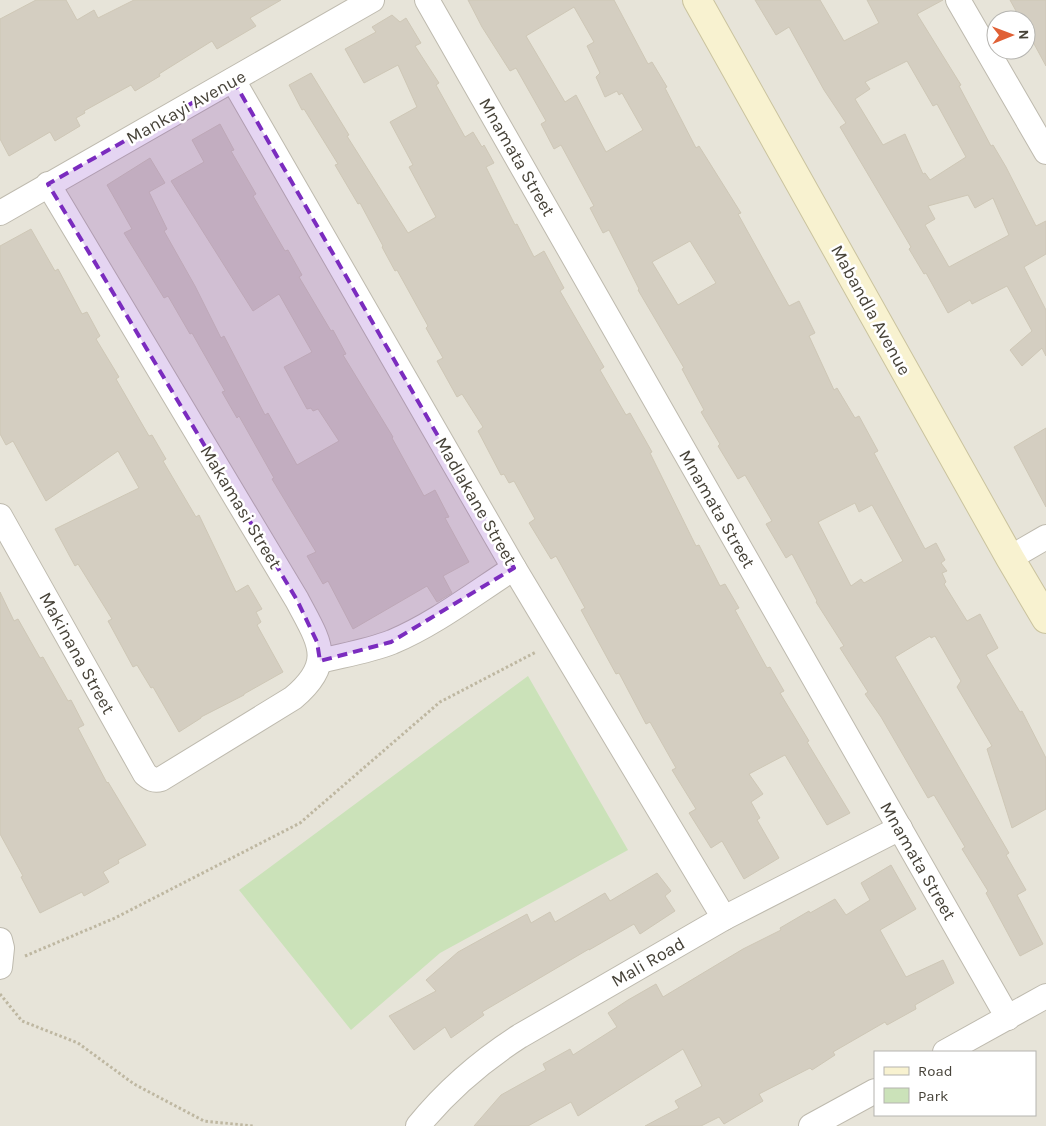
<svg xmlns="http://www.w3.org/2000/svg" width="1046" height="1126" font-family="Karla,sans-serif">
	<rect width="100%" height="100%" fill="#f3f2eb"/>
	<path fill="#e7e4d9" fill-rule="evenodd" d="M0,0H1046V1126H0ZM996,20H1026V50H996ZM875,1052H1035V1115H875Z"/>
	<path fill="#cbe2b9" d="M528,676L628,850L440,953L351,1030L239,890Z"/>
	<g fill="#d4cec1" stroke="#cec7b6" fill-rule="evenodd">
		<path d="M36,0H66L77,20L94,10L98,18L134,0H281L250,18L256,26L217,49L212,41L159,74L160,76L135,91L131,85L84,111L85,113L76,118L80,126L55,141L50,132L9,156L0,139V19Z"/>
		<path d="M468,0H614L648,64L652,62L667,87L665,88L696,148L699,146L741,213L738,214L789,306L799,301L815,333L809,336L834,390L837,388L855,418L859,416L878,451L874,453L925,549L936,543L945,560L941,563L947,571L942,573L946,582L944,584L967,621L980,614L998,648L986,655L1020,712L1022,711L1046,758V809L1012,828L987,749L992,746L957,687L961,681L935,636L931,638L930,636L895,657L1009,853L1006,855L1026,890L1017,895L1043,944L1020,956L986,893L988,891L962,849L965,847L934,795L928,798L881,717L865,694L868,692L840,648L844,646L816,602L817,601L792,554L786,558L766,524L772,521L745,475L738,479L718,446L720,444L701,412L704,410L682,369L684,368L638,290L639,289L609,230L603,233L590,208L594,206L561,145L554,149L541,124L546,121L516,68L510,71L482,27ZM574,7L594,42L587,46L600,73L596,77L605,97L617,91L619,95L622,93L643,130L606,152L576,95L565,102L526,36ZM690,241L716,283L678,305L652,262ZM855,503L859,512L872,505L903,561L864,583L861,579L851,586L818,522Z"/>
		<path d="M755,0H820L844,41L879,23L867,0H943L917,14L961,85L959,86L991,146L993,145L1006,167L1036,226L1046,221V254L1024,267L1046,310V356L1042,348L1022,366L1010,350L1032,331L1007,286L972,304L970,300L948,313L926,273L924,274L909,249L911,247L840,127L846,123L824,90L789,27L776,35ZM907,61L933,106L937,104L966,157L930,180L925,173L923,174L905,134L883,145L855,99L870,89L865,82ZM968,195L975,208L993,198L1009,235L949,267L925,225L935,219L928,206Z"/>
		<path d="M1010,0H1046V66L1026,29V20H1021Z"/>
		<path d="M392,15L400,22L406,18L421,43L415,46L439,83L436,85L465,137L473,132L482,147L484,145L494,163L486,167L515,225L517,224L534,257L544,251L564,288L560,291L604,367L600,370L626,415L630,413L652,452L650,453L696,546L699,545L720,586L725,584L739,608L735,610L767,668L770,667L784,691L780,693L809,741L807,742L850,813L827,825L785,755L749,774L763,794L751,802L760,818L757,820L779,858L744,879L722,841L711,848L689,813L696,809L672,770L676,768L650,722L646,724L619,673L616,674L581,610L585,608L556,556L551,559L529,523L535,519L514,481L509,483L504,474L501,475L478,431L483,427L462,394L457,397L437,361L443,358L426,328L428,326L397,270L395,271L382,247L383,246L360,203L358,204L335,165L338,164L304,109L302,110L289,85L311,73L349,135L347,136L408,233L436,217L409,167L413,165L390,122L417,107L398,65L364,83L345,49L376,32L372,27Z"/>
		<path d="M220,124L234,150L231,151L256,194L253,196L285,251L288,250L302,275L299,277L331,331L333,330L346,354L343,355L393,437L392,438L424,496L435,490L449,517L445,518L469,562L443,576L452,593L437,602L427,586L353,629L328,581L323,584L307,556L316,552L272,479L274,478L239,416L237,418L222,392L225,391L192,333L190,334L168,296L164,298L124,233L132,229L107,185L150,158L165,183L149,192L167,229L164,231L195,286L221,338L224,336L265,415L268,413L297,465L339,441L318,409L313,411L311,408L307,409L284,367L312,352L279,294L253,311L171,181L204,162L192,140Z"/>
		<path d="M31,229L55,271L58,269L82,314L87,312L100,336L96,339L119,377L116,379L149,436L152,435L166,459L163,461L196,517L199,515L236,592L248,585L262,609L256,612L261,622L257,625L283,672L244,694V695L201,717V718L179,732L153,687L151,688L137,665L133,667L108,621L112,619L78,564L75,566L55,529L139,488L118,451L46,501L13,441L6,445L0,434V246Z"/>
		<path d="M1046,428V507L1014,447Z"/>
		<path d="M0,592L14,621L18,619L40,658L43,657L68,701L71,700L84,725L78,728L107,783L108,782L146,845L118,860L119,863L103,872L109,882L84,896L82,892L40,913L21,877L23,876L0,834Z"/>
		<path d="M891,865L916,909L880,930L906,977L943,960L954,983L915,1005L916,1009L887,1025L885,1022L833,1052L835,1055L812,1070L810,1068L759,1094L763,1101L724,1124L719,1117L701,1126H645L679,1108L675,1101L702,1086L683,1049L578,1116L571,1102L528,1126H474L501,1095L546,1070L543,1064L570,1049L573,1055L617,1027L608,1013L628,1000L656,984L663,997L743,949L781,930L780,928L809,911L810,913L835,899L846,915L870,900L861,883Z"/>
		<path d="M657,873L671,891L665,896L675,911L640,934L634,924L589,950V949L482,1012L484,1015L451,1038L445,1027L414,1050L389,1016L436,991L426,980L458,952L527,914L531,923L550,912L555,922L605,893L610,901Z"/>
	</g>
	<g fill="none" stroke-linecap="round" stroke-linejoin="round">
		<defs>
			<g id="street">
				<path d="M427,0L1008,1018"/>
				<path d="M958,0L1046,152"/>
				<path d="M233,80L514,568L724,918"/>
				<path d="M0,213L372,0"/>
				<path d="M0,516L145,774C151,779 154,781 161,779L293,698C336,662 319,642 297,600L48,184"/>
				<path d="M1010,558L1046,537"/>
				<path d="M320,661C344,655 369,651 392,642C435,624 475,593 514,568"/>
				<path d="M0,940L2,948L0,967"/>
				<path d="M945,1052L1046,996"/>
				<path d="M418,1126C448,1089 481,1061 520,1036L724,918L900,828"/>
				<path d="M811,1126L875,1091"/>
			</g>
			<path id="secondary" d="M697,0L1010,558L1046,619"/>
		</defs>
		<use href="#street" stroke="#bebaae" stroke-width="26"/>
		<use href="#secondary" stroke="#cac39e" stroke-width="30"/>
		<g stroke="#beb7a1" stroke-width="3" stroke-dasharray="2.5 2.5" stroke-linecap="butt">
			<path d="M25,956L115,918L300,823L440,702L536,652"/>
			<path d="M0,994L22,1021L78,1043L134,1084L204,1121L254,1126"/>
		</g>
		<use href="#street" stroke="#fff" stroke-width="24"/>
		<use href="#secondary" stroke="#f8f2d0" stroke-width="28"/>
	</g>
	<path fill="#7b2cbf" fill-opacity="0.2" stroke="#7b2cbf" stroke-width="4" stroke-dasharray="10 6" stroke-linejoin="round" d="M233,80L514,568L391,642L320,661L317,642L297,600L48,184Z"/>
	<g text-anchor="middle" stroke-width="5" stroke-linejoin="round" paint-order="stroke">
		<g font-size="18" fill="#474339" stroke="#fff">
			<text transform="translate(186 107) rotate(-29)" y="6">Mankayi Avenue</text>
			<text transform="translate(517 157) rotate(60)" y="6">Mnamata Street</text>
			<text transform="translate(871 310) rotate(61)" y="6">Mabandla Avenue</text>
			<text transform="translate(476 501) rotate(60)" y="6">Madlakane Street</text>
			<text transform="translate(241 507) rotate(59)" y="6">Makamasi Street</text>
			<text transform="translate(717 509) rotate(60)" y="6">Mnamata Street</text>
			<text transform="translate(77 653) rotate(61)" y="6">Makinana Street</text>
			<text transform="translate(918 861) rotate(60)" y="6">Mnamata Street</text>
			<text transform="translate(648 962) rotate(-30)" y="6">Mali Road</text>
		</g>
	</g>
	<rect x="874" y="1051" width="162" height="65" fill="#ffffff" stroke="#b5b4b0"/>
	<rect x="884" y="1067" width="25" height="8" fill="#f8f2d0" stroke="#b5b4b0"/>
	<text x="918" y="1076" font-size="15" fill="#474339">Road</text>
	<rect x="884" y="1088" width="25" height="15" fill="#cbe2b9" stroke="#b5b4b0"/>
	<text x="918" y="1101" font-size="15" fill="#474339">Park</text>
	<g transform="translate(1011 35) rotate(89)"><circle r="24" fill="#ffffff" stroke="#b5b4b0"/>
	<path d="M0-4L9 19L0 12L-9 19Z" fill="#e06035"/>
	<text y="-8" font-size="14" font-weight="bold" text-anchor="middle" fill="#474339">N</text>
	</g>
</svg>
